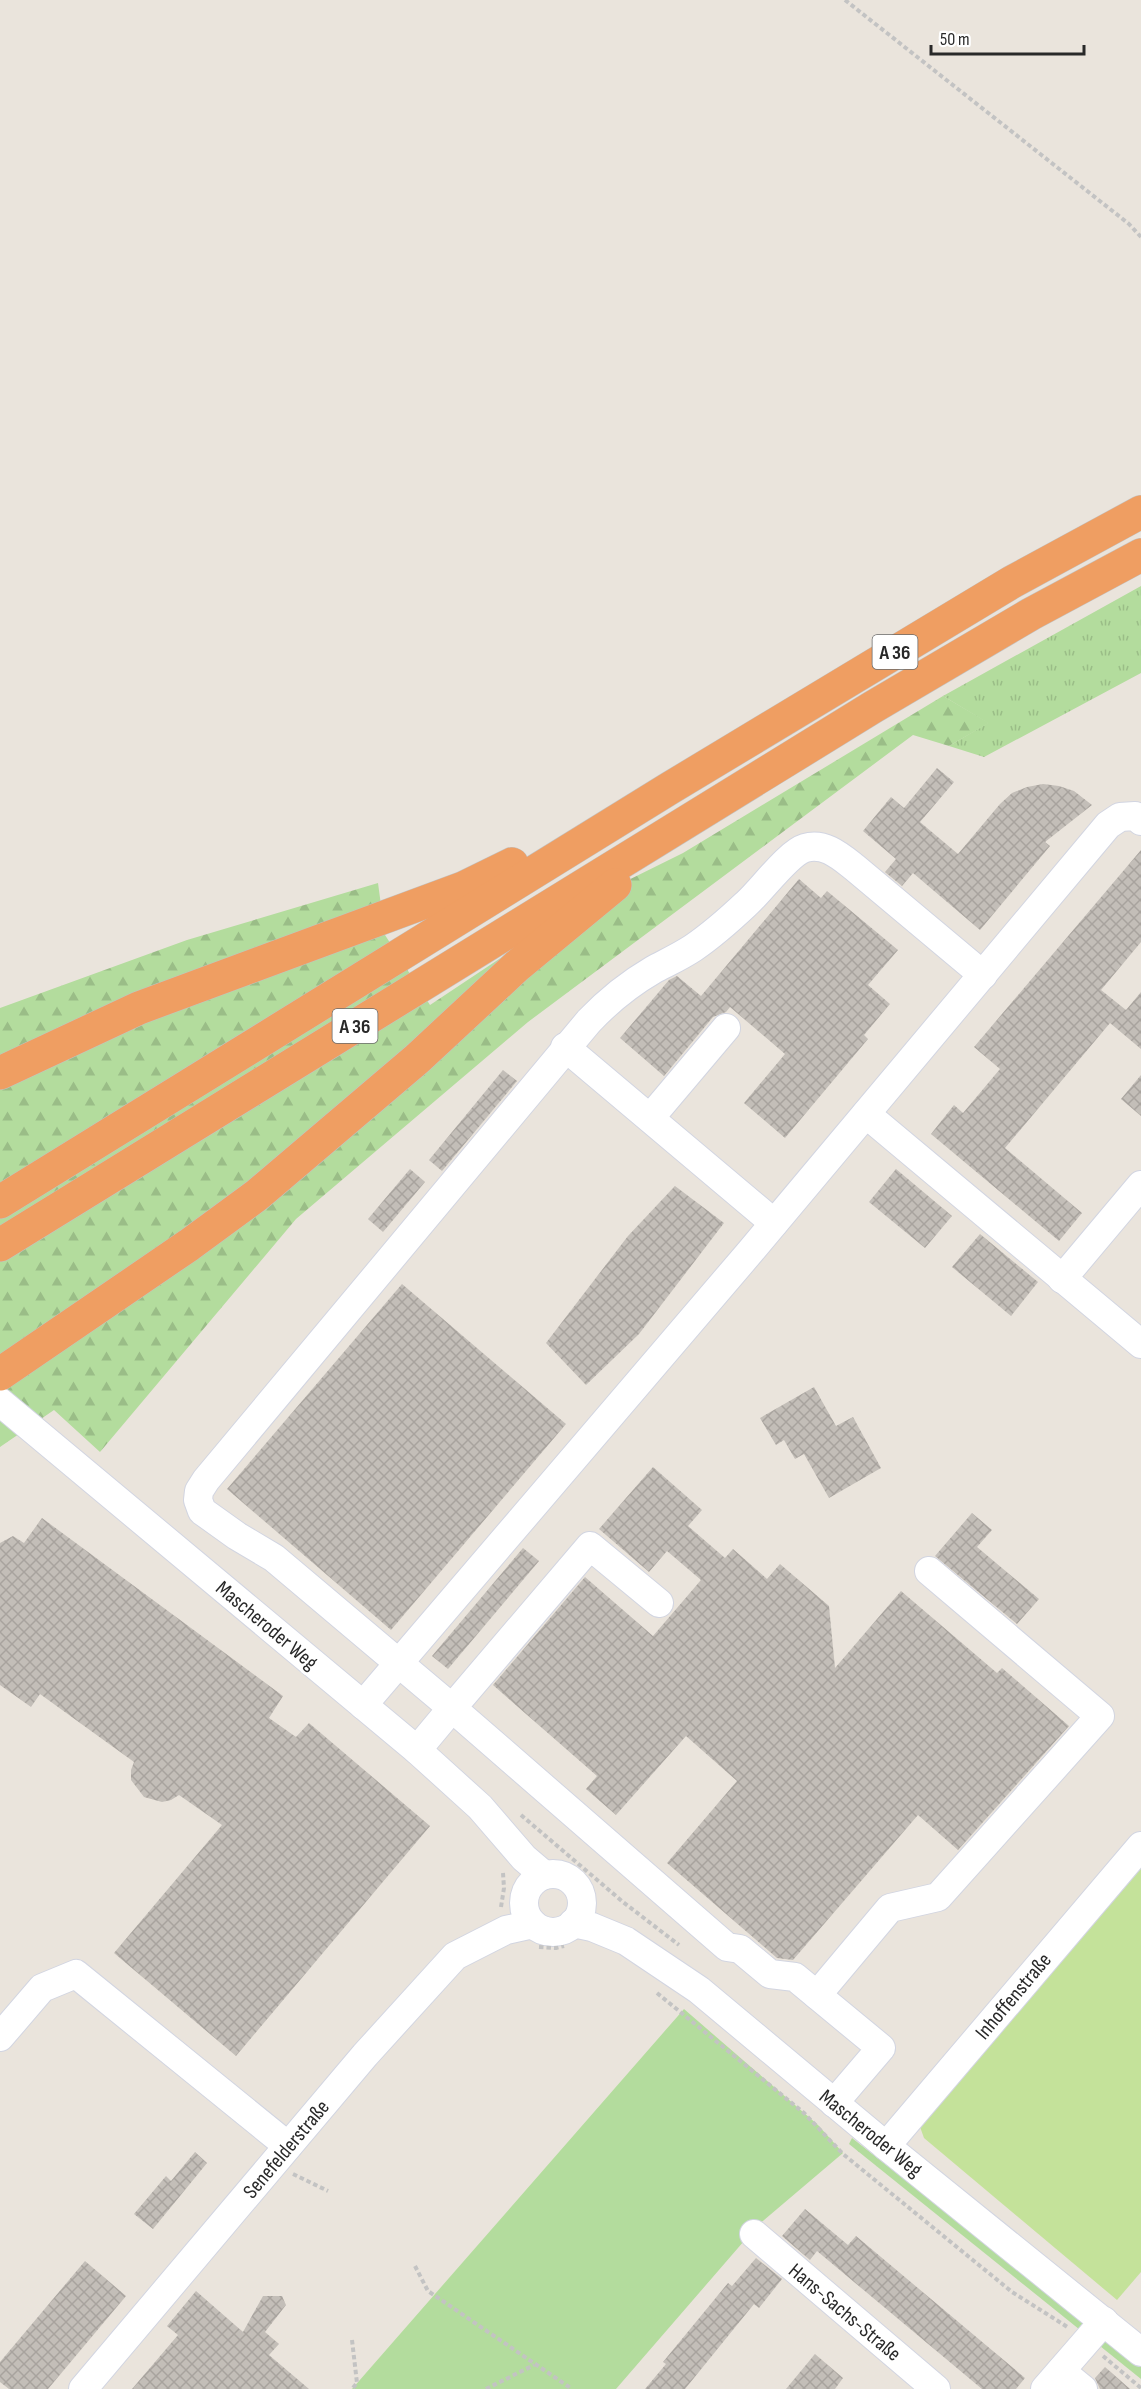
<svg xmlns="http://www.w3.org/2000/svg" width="1141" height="2389" font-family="'Sofia Sans Condensed',sans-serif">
	<defs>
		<pattern id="grass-tufts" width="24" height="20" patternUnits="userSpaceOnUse" patternTransform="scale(1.5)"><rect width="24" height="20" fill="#b3dc9d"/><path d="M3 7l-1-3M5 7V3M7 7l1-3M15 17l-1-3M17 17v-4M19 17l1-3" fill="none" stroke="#9abd87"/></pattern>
		<pattern id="forest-firs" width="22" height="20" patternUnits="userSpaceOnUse" patternTransform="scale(1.5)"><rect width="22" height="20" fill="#b3dc9d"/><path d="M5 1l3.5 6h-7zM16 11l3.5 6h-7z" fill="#9abd87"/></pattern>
		<pattern id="building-cross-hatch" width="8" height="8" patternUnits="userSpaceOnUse" patternTransform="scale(1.5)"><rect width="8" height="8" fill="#c3beb8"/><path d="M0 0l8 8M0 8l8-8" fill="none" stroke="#a8a39e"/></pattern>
	</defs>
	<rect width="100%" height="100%" fill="#eae4dc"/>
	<g fill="url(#grass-tufts)">
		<path d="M1141,586V673L984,757L949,746L988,723L943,696Z"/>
		<path d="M852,2138L1127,2354L1141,2365V2379L849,2144Z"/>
	</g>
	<path fill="url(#forest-firs)" d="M943,696L989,723L949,746L913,735L528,1022L296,1219L100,1452L54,1410L0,1447V1008L187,940L378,883L385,935L430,1005L588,900L683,853Z"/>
	<path fill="#b3dc9d" d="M684,2009L818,2125L843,2153L757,2226L616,2389H352Z"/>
	<path fill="#c4e29a" d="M1141,1862V2272L1117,2300L924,2138L919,2124Z"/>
	<g fill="url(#building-cross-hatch)">
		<path d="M937,768L954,782L920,822L958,854L1000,804L1012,793L1027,787L1043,784L1059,786L1074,791L1092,805L1045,842L1050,846L980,930L913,873L902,886L885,872L896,859L863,831L891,797L904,808Z"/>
		<path d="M1141,850V942L1101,990L1126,1010L1141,992V1049L1110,1023L1005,1148L1082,1213L1059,1241L931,1134L954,1105L963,1113L1000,1069L974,1047Z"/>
		<path d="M799,879L821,898L827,891L898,950L868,985L890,1004L864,1035L868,1039L785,1138L744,1103L785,1054L730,1007L726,1012L713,1017L664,1076L620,1038L669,980L677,976L701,996Z"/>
		<path d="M503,1070L517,1081L442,1171L429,1160Z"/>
		<path d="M1141,1075V1116L1121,1099Z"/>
		<path d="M410,1169L425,1182L383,1232L368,1219Z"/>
		<path d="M896,1169L952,1216L925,1248L869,1202Z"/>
		<path d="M675,1186L724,1223L639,1334L586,1385L546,1343L628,1236Z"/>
		<path d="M980,1234L1038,1282L1011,1316L952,1267Z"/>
		<path d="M402,1284L566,1424L391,1630L227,1489Z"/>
		<path d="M814,1387L836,1426L853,1417L881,1468L829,1498L804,1454L795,1459L784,1440L776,1445L760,1418Z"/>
		<path d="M653,1467L702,1510L688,1526L725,1558L733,1549L767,1579L780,1564L829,1606L835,1668L901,1591L997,1673L1002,1668L1069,1726L958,1850L918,1815L793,1960L777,1958L667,1863L737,1781L686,1736L616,1815L586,1789L597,1776L493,1685L585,1577L653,1636L701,1580L667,1551L649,1572L599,1529Z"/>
		<path d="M972,1513L992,1530L977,1547L1039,1599L1017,1624L935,1556Z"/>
		<path d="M42,1518L283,1696L269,1718L296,1737L309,1723L430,1826L236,2056L114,1953L222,1825L179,1795L171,1800L162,1802L144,1797L131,1780V1770L134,1762L40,1694L31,1707L0,1685V1543L13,1536L24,1543Z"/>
		<path d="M523,1548L539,1561L448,1669L432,1656Z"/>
		<path d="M195,2152L207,2163L153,2229L134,2214L166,2176L171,2181Z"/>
		<path d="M805,2209L848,2245L856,2236L1025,2378L1016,2389H982L817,2251L810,2260L782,2236Z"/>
		<path d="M756,2258L782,2279L759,2308L754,2304L685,2389H645L666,2364L663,2362L728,2283L732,2286Z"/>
		<path d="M85,2261L126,2296L48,2389H9L0,2382V2362Z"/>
		<path d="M196,2291L243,2332L263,2296H282L286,2305L265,2332L279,2344L269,2355L309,2389H132L178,2335L167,2326Z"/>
		<path d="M815,2354L843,2378L835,2389H786Z"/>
		<path d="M1105,2367L1130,2389H1100L1095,2378Z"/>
	</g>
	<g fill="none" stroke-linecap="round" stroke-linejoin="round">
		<defs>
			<g id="minor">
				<path d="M565,1047L774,1223"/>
				<path d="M866,1114L1141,1344"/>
				<path d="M650,1118L726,1028"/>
				<path d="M1062,1279L1141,1185"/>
				<path d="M0,1402L417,1750L480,1807L524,1858L544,1875"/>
				<path d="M659,1603L590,1546L452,1708L727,1947L740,1949L770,1974L795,1977L881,2048L834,2103"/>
				<path d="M363,1705L750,1252L1108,825L1120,817L1135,816L1141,821"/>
				<path d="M417,1750L452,1708L274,1558L237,1536L202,1511L198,1500L199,1491L206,1480L589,1021C608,1001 629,984 653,970C666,963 681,956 693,948C712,935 729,920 746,904C761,891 788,853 805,848C824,842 840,856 854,867L983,975"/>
				<circle cx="553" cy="1903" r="29"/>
				<path d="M573,1923L592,1927L626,1941L699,1990L886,2146L1141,2352"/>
				<path d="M817,1995L890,1908L938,1897L1100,1716L929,1571"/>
				<path d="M0,2037L42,1988L76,1974L288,2146"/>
				<path d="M886,2146L1141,1846"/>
				<path d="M754,2234L936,2389"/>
				<path d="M1061,2371L1083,2389"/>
				<path d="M83,2389L365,2055L455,1956L506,1930L533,1924"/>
				<path d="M1045,2389L1104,2321"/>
			</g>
			<g id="highway">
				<path d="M0,1073L139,1008L463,888L512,864"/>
				<path d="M0,1202L670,788L1012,582L1141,512"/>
				<path d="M0,1245L873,707L1031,614L1141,555"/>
				<path d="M0,1374L189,1245L257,1195L417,1059L517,966L615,885"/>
			</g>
		</defs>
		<use href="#minor" stroke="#d2d5e1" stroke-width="30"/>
		<use href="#highway" stroke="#c3c3c3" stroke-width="34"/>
		<g stroke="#c3c3c3" stroke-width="4" stroke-dasharray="4.5 3" stroke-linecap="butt">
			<path d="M845,0L1129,224L1141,237"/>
			<path d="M521,1815L623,1902L679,1945"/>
			<path d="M501,1907L504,1888L503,1873"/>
			<path d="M539,1947L556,1948L564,1946"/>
			<path d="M657,1993L804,2113L843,2154L1012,2292L1069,2328"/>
			<path d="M293,2174L328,2191"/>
			<path d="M415,2266L428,2291L572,2389"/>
			<path d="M352,2340L357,2383L352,2389"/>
			<path d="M1103,2356L1141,2388"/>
			<path d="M486,2389L534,2365"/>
		</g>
		<use href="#minor" stroke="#fff" stroke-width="28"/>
		<use href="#highway" stroke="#ef9e62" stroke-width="33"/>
	</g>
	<g text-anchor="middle" stroke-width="6" stroke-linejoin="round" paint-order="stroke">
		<g fill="#fff" stroke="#696969" stroke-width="1.5">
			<rect x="872.5" y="635" width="45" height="34" rx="4.5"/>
			<rect x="332.5" y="1009" width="45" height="34" rx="4.5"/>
		</g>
		<g font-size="20" font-weight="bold" fill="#292929">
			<text x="895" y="659">A 36</text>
			<text x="355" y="1033">A 36</text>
		</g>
		<g font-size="21" fill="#292929" stroke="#fff">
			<text transform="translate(267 1625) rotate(40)" y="7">Mascheroder Weg</text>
			<text transform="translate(1013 1996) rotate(-50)" y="7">Inhoffenstraße</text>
			<text transform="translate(871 2133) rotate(39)" y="7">Mascheroder Weg</text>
			<text transform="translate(286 2149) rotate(-50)" y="7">Senefelderstraße</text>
			<text transform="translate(845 2312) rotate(40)" y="7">Hans-Sachs-Straße</text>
		</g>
	</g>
	<path d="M931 45v9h153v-9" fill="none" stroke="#292929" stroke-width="3"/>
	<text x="940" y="45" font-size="18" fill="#292929" stroke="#ffffff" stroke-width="4.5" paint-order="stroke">50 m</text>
</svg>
